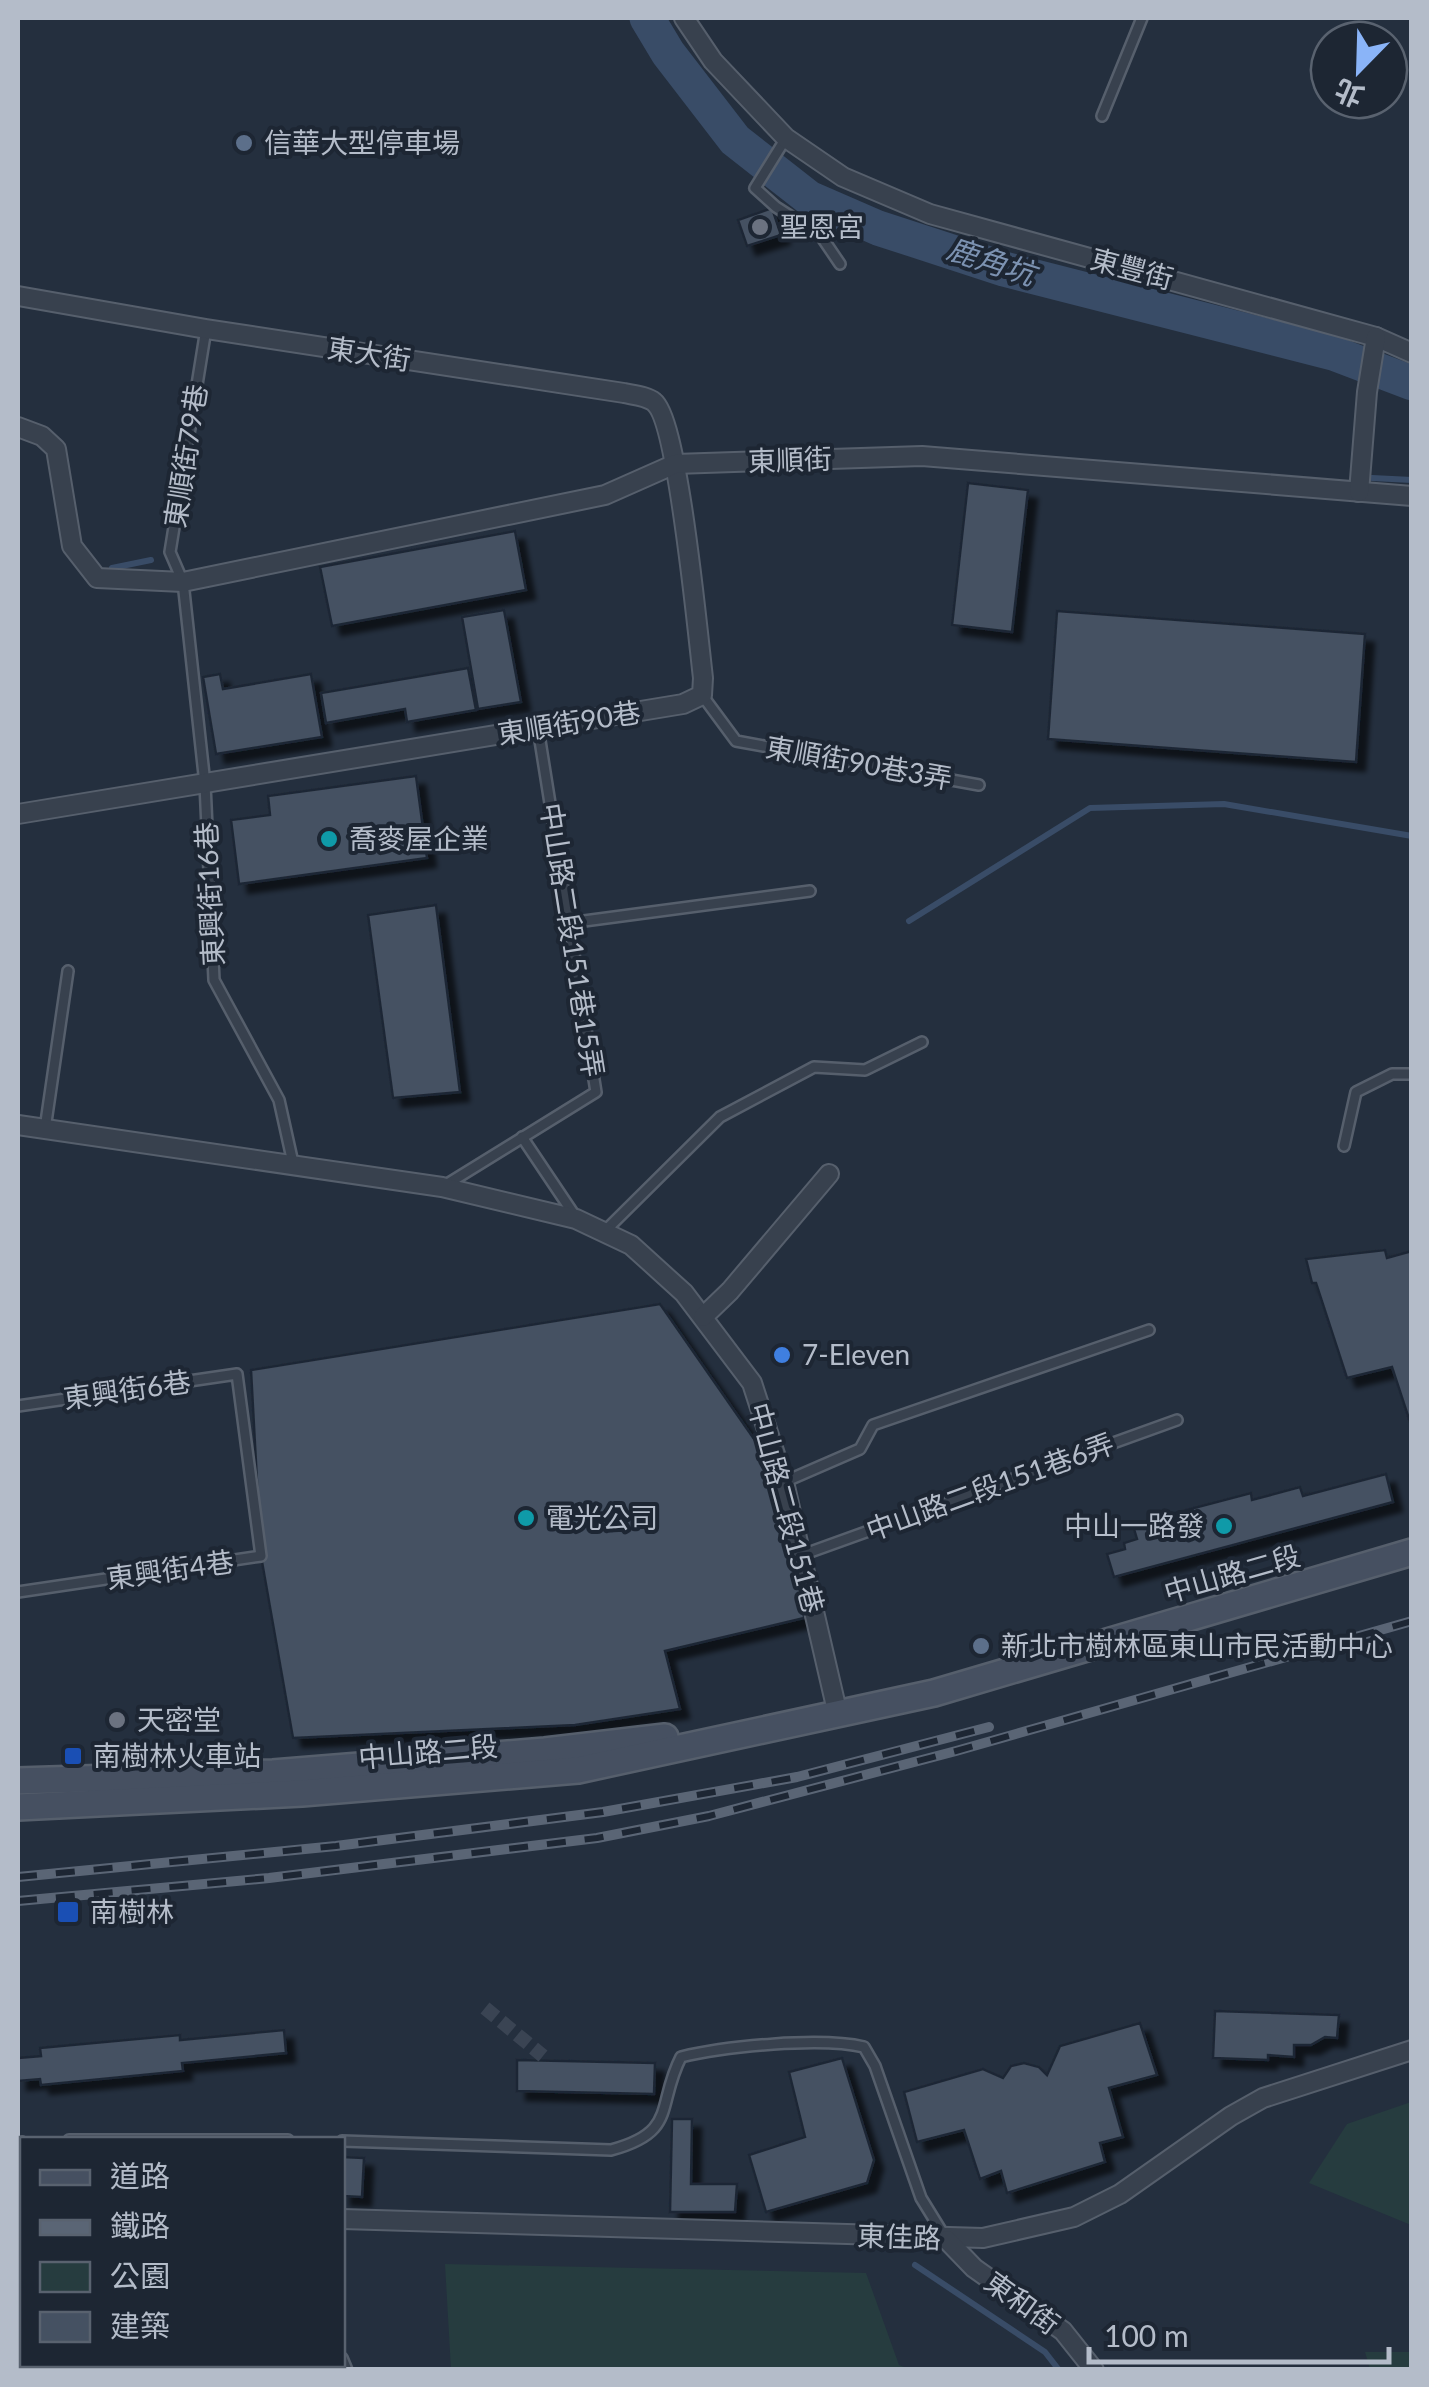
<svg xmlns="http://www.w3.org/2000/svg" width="1429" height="2387" font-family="Lato,'Noto Sans TC',sans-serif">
	<defs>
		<filter id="shadow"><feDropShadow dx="9" dy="9" stdDeviation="2.5" flood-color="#0009"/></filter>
	</defs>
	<rect width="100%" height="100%" fill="#242f3e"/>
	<g fill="#263c3f">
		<path d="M1411,2102V2225L1309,2183L1347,2124Z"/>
		<path d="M18,2222H22V2364H301L303,2369H18Z"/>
		<path d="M445,2264L866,2273L899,2365L909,2369H451Z"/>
		<path d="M1365,2352H1411V2369H1370Z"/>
	</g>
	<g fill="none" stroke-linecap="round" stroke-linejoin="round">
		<g stroke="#394c67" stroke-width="6">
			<path d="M1372,478L1412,480"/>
			<path d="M112,568L151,560"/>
			<path d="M909,921L1090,808L1224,804L1412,836"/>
			<path d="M915,2265L1045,2352L1059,2370"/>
		</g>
		<path stroke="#394c67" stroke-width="35" d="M647,18L668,53L735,140L809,198L878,228L1004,269L1333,353L1412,383"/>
	</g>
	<g fill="#455162" stroke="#1f2835" stroke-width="2.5" filter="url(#shadow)">
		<path d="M772,208L781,235L747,246L738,220Z"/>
		<path d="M968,483L1028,490L1012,632L952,625Z"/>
		<path d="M515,531L526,590L332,626L320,567Z"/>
		<path d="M504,610L521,702L478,709L462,617Z"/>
		<path d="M1057,611L1365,634L1356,762L1048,739Z"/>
		<path d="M468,668L476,710L407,722L405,709L326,723L321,693Z"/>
		<path d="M220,674L223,689L311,674L322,737L216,754L203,677Z"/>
		<path d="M416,776L427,858L239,884L231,820L270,815L268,796Z"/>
		<path d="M436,905L460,1092L393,1098L368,915Z"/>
		<path d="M1385,1250L1387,1258L1412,1251V1428L1392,1367L1347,1378L1316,1283H1312L1306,1259Z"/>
		<path d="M660,1304L784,1482L802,1555L804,1618L665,1651L680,1709L575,1725L293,1738L261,1556L251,1370Z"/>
		<path d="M1386,1474L1393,1502L1114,1577L1107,1554L1125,1549L1124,1543L1137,1539L1134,1529L1155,1523L1156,1518L1251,1493L1252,1500L1300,1487L1303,1496Z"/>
		<path d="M1215,2011L1339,2015L1337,2038L1325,2037L1311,2045H1294V2057L1268,2055V2060L1213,2058Z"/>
		<path d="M1140,2023L1157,2075L1109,2088L1123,2137L1100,2143L1105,2162L1007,2193L1001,2171L980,2179L964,2130L917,2142L904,2092L983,2069L1003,2078L1011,2066L1024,2063L1039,2067L1047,2075L1060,2046Z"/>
		<path d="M284,2030L286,2053L182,2063L183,2071L41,2085L40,2079L18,2081V2058L41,2056L40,2048L180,2035V2040Z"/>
		<path d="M842,2058L874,2160L867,2183L766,2212L749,2155L805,2137L789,2072Z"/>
		<path d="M517,2060L655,2063L654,2094L517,2091Z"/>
		<path d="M672,2119H692L691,2184H737L735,2212H670Z"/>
		<path d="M342,2157L364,2158L362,2197L342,2196Z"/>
	</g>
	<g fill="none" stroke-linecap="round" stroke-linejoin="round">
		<path stroke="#3a4453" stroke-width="14" stroke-dasharray="14 7" stroke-linecap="butt" d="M485,2008L543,2056"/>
		<defs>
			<g id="service">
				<path d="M1102,116L1142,18"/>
				<path d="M786,138L755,188L776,207L821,236L840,264"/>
				<path d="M206,329L170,552L183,582L205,784L214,980L279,1100L293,1163"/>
				<path d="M702,695L736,741L979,785"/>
				<path d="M569,923L810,891"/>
				<path d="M45,1129L68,971"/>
				<path d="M522,1137L575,1216"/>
				<path d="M1344,1146L1356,1092L1392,1074H1412"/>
				<path d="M444,1186L596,1092L538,728"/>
				<path d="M604,1232L720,1117L814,1067L865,1070L922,1042"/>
				<path d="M18,1406L237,1374L261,1556L18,1592"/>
				<path d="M784,1482L860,1449L873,1425L1149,1330"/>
				<path d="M802,1555L1177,1420"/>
				<path d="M69,2140H288"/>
				<path d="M342,2141L611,2150C678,2132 656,2106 681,2057C726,2046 821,2037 864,2047L875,2066L921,2198L945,2237"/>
				<path d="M18,2143L22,2142"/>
				<path d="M342,2358L347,2370"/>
			</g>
			<g id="minor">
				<path d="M684,18L713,61L786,138L843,177L930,214L1376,337L1412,353"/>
				<path d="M18,296L206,329L624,393C633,395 647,396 654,402C678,421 698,636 703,678L702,695L683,704L18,814"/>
				<path d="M18,427L42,436L56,449L72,546L97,578L183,582L605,495L675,464L922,456L1412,496"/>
				<path d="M1359,492L1367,392L1376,337"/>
				<path d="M18,1125L442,1187L576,1219L631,1245L684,1293L752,1383L784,1482L838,1715"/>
				<path d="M703,1317L730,1291L829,1174"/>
				<path d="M18,2190H22"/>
				<path d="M342,2219L983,2238L1074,2217L1120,2194L1231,2116L1263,2098L1412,2050"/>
				<path d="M947,2240L974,2268L1063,2331L1094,2370"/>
			</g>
			<g id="secondary">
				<path d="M18,1781L273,1773L545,1751L665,1737"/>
				<path d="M18,1807L302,1793L578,1770L934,1693L1412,1552"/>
			</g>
		</defs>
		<use href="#service" stroke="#565f6c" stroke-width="14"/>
		<use href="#minor" stroke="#565f6c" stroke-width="22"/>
		<use href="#secondary" stroke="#565f6c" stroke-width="30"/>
		<use href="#service" stroke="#38414e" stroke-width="9"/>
		<use href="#minor" stroke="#38414e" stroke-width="18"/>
		<use href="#secondary" stroke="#465061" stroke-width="25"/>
		<defs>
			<g id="rail">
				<path d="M18,1877L336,1846L603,1812L797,1777L989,1727"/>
				<path d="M18,1901L269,1878L597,1838L709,1816L956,1751L1412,1621"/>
			</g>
		</defs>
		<use href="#rail" stroke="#5a6575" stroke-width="10"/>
		<use href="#rail" stroke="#1d2633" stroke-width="6" stroke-dasharray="19" stroke-linecap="butt"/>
	</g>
	<g fill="#5c6f8a" stroke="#1d2633" stroke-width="4">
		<circle cx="244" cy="143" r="10"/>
		<circle cx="981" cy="1646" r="10"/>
	</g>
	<g fill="#6b7280" stroke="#1d2633" stroke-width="4">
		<circle cx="760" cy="227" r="10"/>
		<circle cx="117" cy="1720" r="10"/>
	</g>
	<g fill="#0f9aa8" stroke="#1d2633" stroke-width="4">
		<circle cx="329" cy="839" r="10"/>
		<circle cx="526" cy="1518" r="10"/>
		<circle cx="1224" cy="1526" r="10"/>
	</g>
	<circle fill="#3f7fe0" stroke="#1d2633" stroke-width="4" cx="782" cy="1355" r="10"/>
	<g fill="#1a4fb4" stroke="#1d2633" stroke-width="4">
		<rect x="63" y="1746" width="20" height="20" rx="5"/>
		<rect x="56" y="1900" width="24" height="24" rx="5"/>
	</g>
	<g text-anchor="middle" stroke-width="8" stroke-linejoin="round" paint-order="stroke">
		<g font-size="28" fill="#b4bcc9" stroke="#1d2633" text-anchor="start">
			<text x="264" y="153">信華大型停車場</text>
			<text x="780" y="237">聖恩宮</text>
			<text x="349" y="849">喬麥屋企業</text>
			<text x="802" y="1365">7-Eleven</text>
			<text x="546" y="1528">電光公司</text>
			<text x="1204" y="1536" text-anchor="end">中山一路發</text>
			<text x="1001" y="1656">新北市樹林區東山市民活動中心</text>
			<text x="137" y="1730">天密堂</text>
			<text x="93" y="1766">南樹林火車站</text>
			<text x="90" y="1922">南樹林</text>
		</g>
		<g font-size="28" fill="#b4bcc9" stroke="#1d2633">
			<text transform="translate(1132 269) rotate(15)" y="10">東豐街</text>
			<text transform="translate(369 354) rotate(9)" y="10">東大街</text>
			<text transform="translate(186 456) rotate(-81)" y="10">東順街79巷</text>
			<text transform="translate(790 460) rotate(-2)" y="10">東順街</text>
			<text transform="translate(569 723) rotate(-9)" y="10">東順街90巷</text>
			<text transform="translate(859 763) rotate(10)" y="10">東順街90巷3弄</text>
			<text transform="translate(210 894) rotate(-93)" y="10">東興街16巷</text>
			<text transform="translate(572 940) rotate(81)" y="10">中山路二段151巷15弄</text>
			<text transform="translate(127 1390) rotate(-8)" y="10">東興街6巷</text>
			<text transform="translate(990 1487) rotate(-20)" y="10">中山路二段151巷6弄</text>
			<text transform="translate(786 1508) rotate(75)" y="10">中山路二段151巷</text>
			<text transform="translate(170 1570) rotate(-8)" y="10">東興街4巷</text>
			<text transform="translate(1232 1574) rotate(-16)" y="10">中山路二段</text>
			<text transform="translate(428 1752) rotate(-5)" y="10">中山路二段</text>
			<text transform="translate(899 2237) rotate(2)" y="10">東佳路</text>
			<text transform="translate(1022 2303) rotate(36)" y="10">東和街</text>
		</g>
		<g font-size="30" font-style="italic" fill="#7c92b1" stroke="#1d2633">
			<text transform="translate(991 262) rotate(18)" y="10">鹿角坑</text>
		</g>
	</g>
	<rect width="1429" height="2387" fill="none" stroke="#b4bcc9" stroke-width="40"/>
	<rect x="20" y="2137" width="325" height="230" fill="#1d2633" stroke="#59626f" stroke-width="2.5"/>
	<rect x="40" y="2170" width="50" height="15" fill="#465061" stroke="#59626f" stroke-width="2.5"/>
	<text x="110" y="2187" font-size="30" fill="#b4bcc9">道路</text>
	<rect x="40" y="2220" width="50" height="15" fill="#5a6575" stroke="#59626f" stroke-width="2.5"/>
	<text x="110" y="2237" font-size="30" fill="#b4bcc9">鐵路</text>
	<rect x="40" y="2262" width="50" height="30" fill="#263c3f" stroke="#59626f" stroke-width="2.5"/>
	<text x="110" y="2287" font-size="30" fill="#b4bcc9">公園</text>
	<rect x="40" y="2312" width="50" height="30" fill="#455162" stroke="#59626f" stroke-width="2.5"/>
	<text x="110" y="2337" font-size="30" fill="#b4bcc9">建築</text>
	<g transform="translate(1359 70) rotate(203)"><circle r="48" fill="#1d2633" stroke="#59626f" stroke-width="2.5"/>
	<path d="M0-8L18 38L0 25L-18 38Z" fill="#8ab4f8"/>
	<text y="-15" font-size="28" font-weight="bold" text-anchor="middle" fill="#b4bcc9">北</text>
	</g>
	<path d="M1089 2347v15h300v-15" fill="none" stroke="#b4bcc9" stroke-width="5"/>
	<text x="1104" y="2347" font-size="30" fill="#b4bcc9" stroke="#1d2633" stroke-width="8" paint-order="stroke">100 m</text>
</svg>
